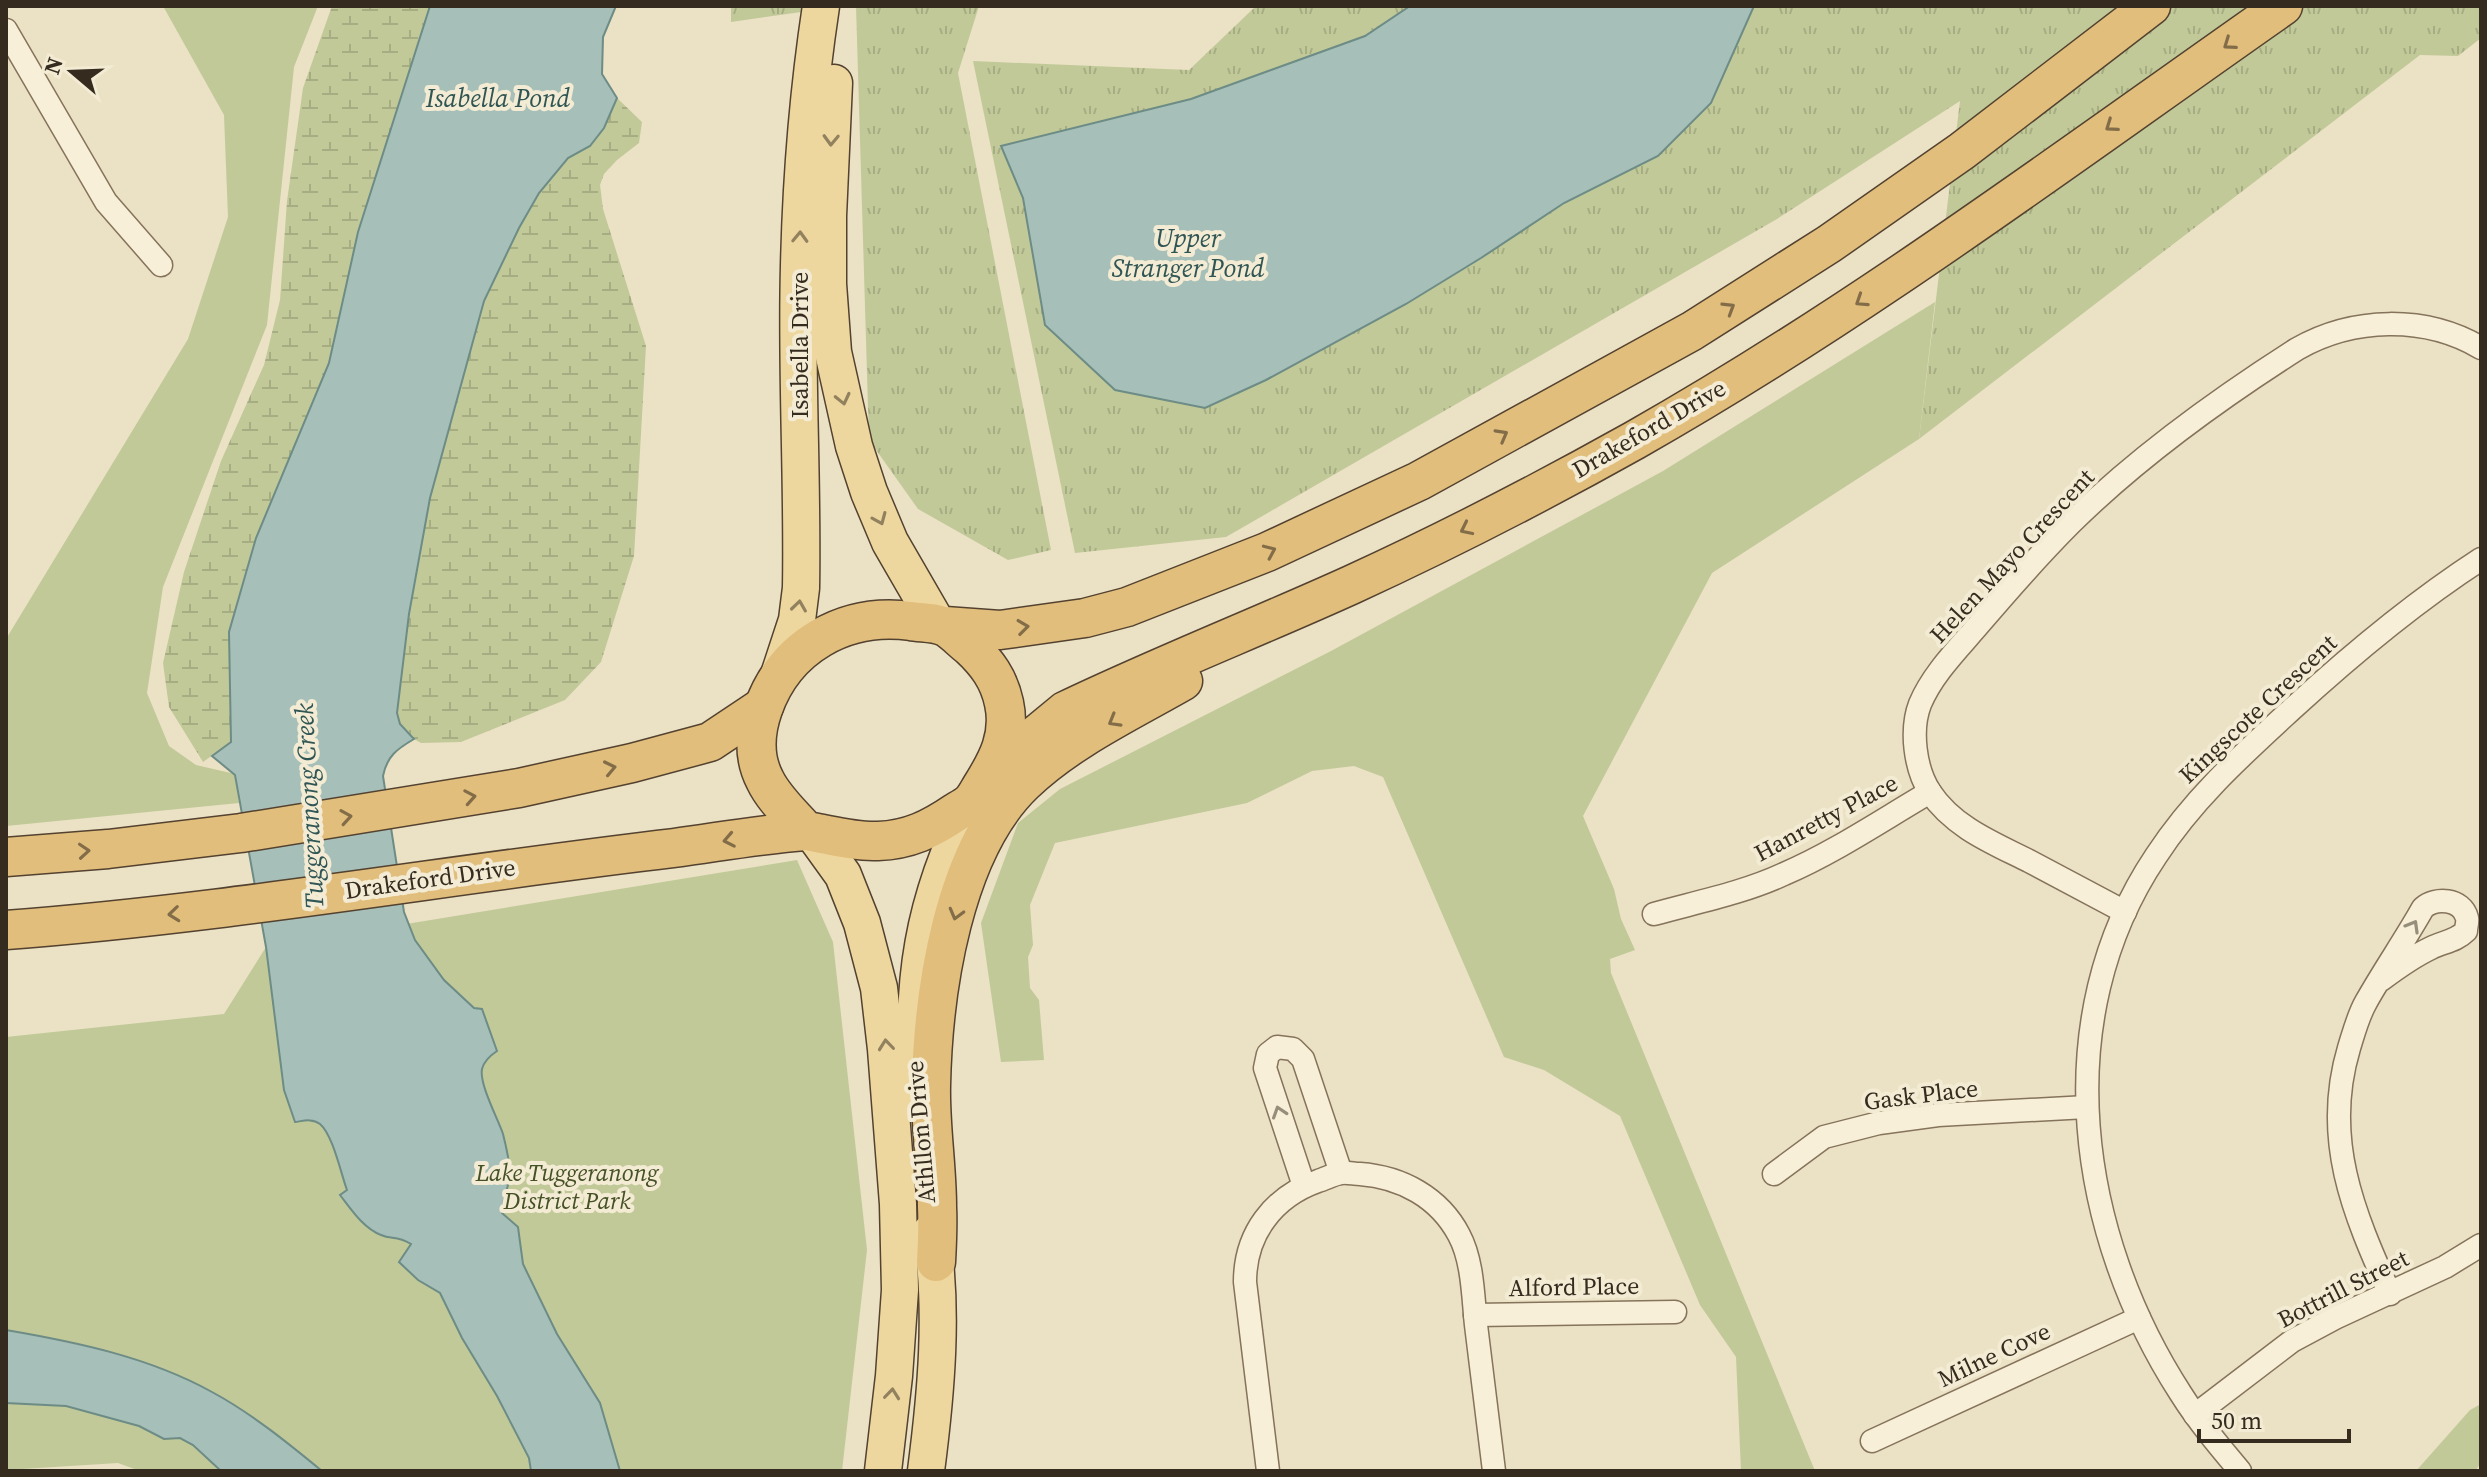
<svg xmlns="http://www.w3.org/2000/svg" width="2487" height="1477" font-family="'Source Serif 4',serif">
	<defs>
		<pattern id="grass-tufts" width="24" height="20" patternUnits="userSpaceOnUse" patternTransform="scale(2)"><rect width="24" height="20" fill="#c1c999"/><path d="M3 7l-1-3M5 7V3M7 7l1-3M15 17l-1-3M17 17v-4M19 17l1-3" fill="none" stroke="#a6ad83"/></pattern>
		<pattern id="wetland-marsh" width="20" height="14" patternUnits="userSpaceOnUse" patternTransform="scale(2)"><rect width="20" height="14" fill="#c1c999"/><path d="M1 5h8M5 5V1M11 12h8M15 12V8" fill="none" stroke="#a6ad83"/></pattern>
	</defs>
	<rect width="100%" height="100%" fill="#ebe1c4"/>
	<g fill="url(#grass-tufts)">
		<path d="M731,6H844L731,22Z"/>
		<path d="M856,6H979L958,73L1051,550L1008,560L918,509L869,440Z"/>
		<path d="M1256,6H2481V38L2458,56L2420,55L1919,439L1960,101L1777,219L1226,537L1075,553L973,61L1189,70Z"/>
	</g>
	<g fill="url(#wetland-marsh)">
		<path d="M332,6H430L358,232L329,363L256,538L229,632L231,742L203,762L169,707L163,663L184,572L221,461L264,365L280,300L287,201L303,88Z"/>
		<path d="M617,98L642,122L639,143L617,160L604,174L600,185L603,209L646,346L634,556L601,662L565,700L461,742L421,743L414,739L400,724L397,713L409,614L430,498L484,301L519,228L539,193L568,158L590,145L604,128Z"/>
	</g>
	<g fill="#c1c999">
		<path d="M163,6H318L294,67L267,325L163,587L147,693L169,746L196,765L235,774L239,803L6,826V639L188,339L228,217L224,115Z"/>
		<path d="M1935,302L1919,439L1712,573L1583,816L1614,889L1621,919L1635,950L1610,959L1611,973L1815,1471H1741L1736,1357L1700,1305L1620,1116L1544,1070L1504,1057L1383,777L1354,766L1312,771L1247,803L1055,843L1030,905L1033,945L1028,957L1030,988L1039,1000L1044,1060L1001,1062L981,923L1018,823L1060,789L1331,651L1663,471Z"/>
		<path d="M797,860L833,942L867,1250L842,1471H140L118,1463L6,1470V1037L224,1014L266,947Z"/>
		<path d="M2481,1404V1463L2475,1471H2416L2470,1410Z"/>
	</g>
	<g fill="#a6bfb8" stroke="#6d8c86" stroke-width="2">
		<path d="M430,6H616L603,37L602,74L617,98L604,128L590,146L568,158L539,193L519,228L484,301L430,498L409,614L397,713L400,724L414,739C397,749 387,756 383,776L404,912L415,940L444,980L474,1008L482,1009L497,1051C491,1055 484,1061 482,1069C479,1084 498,1119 503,1134C506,1146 509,1160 510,1171C510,1187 502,1198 502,1213L518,1227L523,1264L557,1334L600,1403L620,1471H531L529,1458L497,1396L462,1338L440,1293L418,1280L399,1262L411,1244C396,1235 392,1240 381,1235C363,1228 351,1209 340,1195L347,1190C341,1174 333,1135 320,1124C312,1118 303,1121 295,1122L284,1090L266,947L235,775L212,756L231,742L229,632L256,538L329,363L358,232Z"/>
		<path d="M1410,6H1754L1711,103L1658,156L1564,203L1481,258L1406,304L1266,380L1205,408L1115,390L1045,325L1023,198L1001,146L1191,99L1365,36Z"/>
		<path d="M6,1330C76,1342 149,1357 212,1392C251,1413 288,1443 322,1471H221L193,1445L180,1438L164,1439L139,1426L66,1406L6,1403Z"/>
	</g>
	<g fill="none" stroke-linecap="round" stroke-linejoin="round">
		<defs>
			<g id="minor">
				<path d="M6,30L106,202L161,265"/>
				<path d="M2125,912C2093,895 2061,878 2029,861C1993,843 1953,827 1930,792C1915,769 1910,730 1920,704C1933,673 1959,648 1981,622C2010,588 2040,554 2071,523C2139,456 2217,400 2297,349C2353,317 2425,315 2481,348"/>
				<path d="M1654,914C1697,902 1743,893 1784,874C1835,852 1882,820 1930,792"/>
				<path d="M2381,980C2397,968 2412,957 2431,948C2443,942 2456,941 2466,931C2466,926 2468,922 2467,918C2462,898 2435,897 2423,908C2405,940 2384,970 2366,1002C2358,1016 2354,1032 2349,1048C2322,1138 2353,1212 2390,1294"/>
				<path d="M1774,1174L1824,1137L1879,1123L1938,1115L2087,1107"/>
				<path d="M1304,1186L1265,1068L1268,1054L1277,1047L1293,1049L1303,1059L1341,1173"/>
				<path d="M1475,1315L1675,1312"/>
				<path d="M2195,1415L2292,1341L2335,1318L2445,1267L2481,1245"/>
				<path d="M1872,1441L2139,1318"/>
				<path d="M1268,1471L1245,1282C1245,1234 1273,1197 1318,1181C1325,1179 1334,1174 1341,1173C1347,1172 1354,1174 1360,1174C1401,1177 1439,1197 1459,1235C1473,1261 1473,1297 1476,1325C1482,1374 1488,1422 1494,1471"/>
				<path d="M2240,1471C2219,1446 2198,1421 2181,1394C2078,1235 2046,1020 2156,856C2193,799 2242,755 2291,710C2351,655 2413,603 2481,559"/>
			</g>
			<g id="primary">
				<path d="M834,83L828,216V284L833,352L854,446L869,492L890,542L938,625"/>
				<path d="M777,681L797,620L801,588C803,481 796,373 799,266C801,179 808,92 821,6"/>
				<path d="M806,831L812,832L843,875L862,923L879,988L886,1049L898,1204L900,1290L894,1376L883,1471"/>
				<path d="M918,1094C910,984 922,900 973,801"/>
				<path d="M926,1471C936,1394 944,1309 931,1232"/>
			</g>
			<g id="trunk">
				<path d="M945,626L1000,630L1085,618L1127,607L1267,552L1419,481L1692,331L1829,244L1962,151L2151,6"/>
				<path d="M981,788L1025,744L1065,711C1159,666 1256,628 1351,585C1447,541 1542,492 1635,440C1861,312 2070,155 2283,6"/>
				<path d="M806,831C792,815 774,799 765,780C753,757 755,732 763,709C785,646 845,612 911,621C922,623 937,622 947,628C955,633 962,641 970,647C987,663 999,679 1004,703C1011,735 998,760 981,787C978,792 975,798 971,802C967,806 961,809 956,812C931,829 909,840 878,841C856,842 834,836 812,832"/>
				<path d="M6,857L108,849L241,833L519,788L632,763L710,742L764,706"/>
				<path d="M6,930C230,913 451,874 674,848C719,842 762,834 806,831"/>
				<path d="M936,1262C937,1243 938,1225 937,1207C937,1166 930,1126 931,1085C933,991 953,851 1024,783C1069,740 1129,712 1183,681"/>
			</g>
		</defs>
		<use href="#minor" stroke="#85735c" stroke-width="25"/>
		<use href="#primary" stroke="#534230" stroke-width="39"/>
		<use href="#trunk" stroke="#534230" stroke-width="41"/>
		<use href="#minor" stroke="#f7efd7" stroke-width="22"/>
		<use href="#primary" stroke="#edd79e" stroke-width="36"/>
		<use href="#trunk" stroke="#e2be7c" stroke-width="38"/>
	</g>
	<defs><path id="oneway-chevron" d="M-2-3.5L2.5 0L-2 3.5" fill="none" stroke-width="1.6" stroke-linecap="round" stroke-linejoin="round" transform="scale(2)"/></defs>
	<g stroke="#836d49">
		<use href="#oneway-chevron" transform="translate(2229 44) rotate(145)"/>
		<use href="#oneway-chevron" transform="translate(2111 126) rotate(145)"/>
		<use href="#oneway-chevron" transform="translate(1861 301) rotate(147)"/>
		<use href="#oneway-chevron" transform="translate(1729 308) rotate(-32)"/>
		<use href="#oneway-chevron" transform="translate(1502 435) rotate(-29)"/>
		<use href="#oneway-chevron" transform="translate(1466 529) rotate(154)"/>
		<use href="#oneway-chevron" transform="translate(1270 551) rotate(-24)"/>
		<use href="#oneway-chevron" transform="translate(1023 627) rotate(-7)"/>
		<use href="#oneway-chevron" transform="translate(1114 721) rotate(150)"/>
		<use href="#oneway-chevron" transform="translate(610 768) rotate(-12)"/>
		<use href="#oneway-chevron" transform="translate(470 797) rotate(-10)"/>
		<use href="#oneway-chevron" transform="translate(346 817) rotate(-9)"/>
		<use href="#oneway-chevron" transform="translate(729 840) rotate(169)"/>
		<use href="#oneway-chevron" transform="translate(84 851) rotate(-4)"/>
		<use href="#oneway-chevron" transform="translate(174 914) rotate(174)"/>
		<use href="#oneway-chevron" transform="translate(956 914) rotate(105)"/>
	</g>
	<g stroke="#92815e">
		<use href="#oneway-chevron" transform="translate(831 140) rotate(92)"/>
		<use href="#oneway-chevron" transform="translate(800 237) rotate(-88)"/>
		<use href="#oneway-chevron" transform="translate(843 399) rotate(77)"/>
		<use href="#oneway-chevron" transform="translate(880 519) rotate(67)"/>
		<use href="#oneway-chevron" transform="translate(799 606) rotate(-82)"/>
		<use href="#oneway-chevron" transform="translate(886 1045) rotate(-96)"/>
		<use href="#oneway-chevron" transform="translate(892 1394) rotate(-84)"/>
	</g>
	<g stroke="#968d7b">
		<use href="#oneway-chevron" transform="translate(2413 926) rotate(-60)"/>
		<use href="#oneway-chevron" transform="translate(1279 1112) rotate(-108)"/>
	</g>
	<g text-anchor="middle" stroke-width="8" stroke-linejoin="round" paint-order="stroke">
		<g font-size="24" fill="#362b1f" stroke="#f3ebd3">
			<text transform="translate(800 345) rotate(-90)" y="8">Isabella Drive</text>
			<text transform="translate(1649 429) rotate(-30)" y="8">Drakeford Drive</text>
			<text transform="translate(2012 556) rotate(-47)" y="8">Helen Mayo Crescent</text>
			<text transform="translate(2258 709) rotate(-43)" y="8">Kingscote Crescent</text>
			<text transform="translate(1826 818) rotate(-28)" y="8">Hanretty Place</text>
			<text transform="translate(430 879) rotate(-8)" y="8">Drakeford Drive</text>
			<text transform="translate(1921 1095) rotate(-7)" y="8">Gask Place</text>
			<text transform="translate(921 1132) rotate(-95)" y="8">Athllon Drive</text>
			<text transform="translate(1574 1287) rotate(-1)" y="8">Alford Place</text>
			<text transform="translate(2343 1289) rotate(-27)" y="8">Bottrill Street</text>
			<text transform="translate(1994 1355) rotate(-25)" y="8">Milne Cove</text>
		</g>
		<g font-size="24" font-style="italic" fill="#455126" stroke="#f3ebd3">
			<text x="567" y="1181">Lake Tuggeranong<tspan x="567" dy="28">District Park</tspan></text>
		</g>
		<g font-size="26" font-style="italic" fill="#2f5554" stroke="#f3ebd3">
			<text x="498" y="107">Isabella Pond</text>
			<text x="1188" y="247">Upper<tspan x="1188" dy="30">Stranger Pond</tspan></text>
			<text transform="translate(309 806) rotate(-93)" y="9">Tuggeranong Creek</text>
		</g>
	</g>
	<rect width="2487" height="1477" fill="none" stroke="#362b1f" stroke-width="16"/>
	<g transform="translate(72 72) rotate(289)" stroke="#f3ebd3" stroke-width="6" paint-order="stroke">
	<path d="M0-6L14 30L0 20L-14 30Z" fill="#362b1f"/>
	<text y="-12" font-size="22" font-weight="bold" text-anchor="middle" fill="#362b1f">N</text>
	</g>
	<path d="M2199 1429v12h150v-12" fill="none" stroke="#362b1f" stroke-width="4"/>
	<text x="2211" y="1429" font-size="24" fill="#362b1f" stroke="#f3ebd3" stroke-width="6" paint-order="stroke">50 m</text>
</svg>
